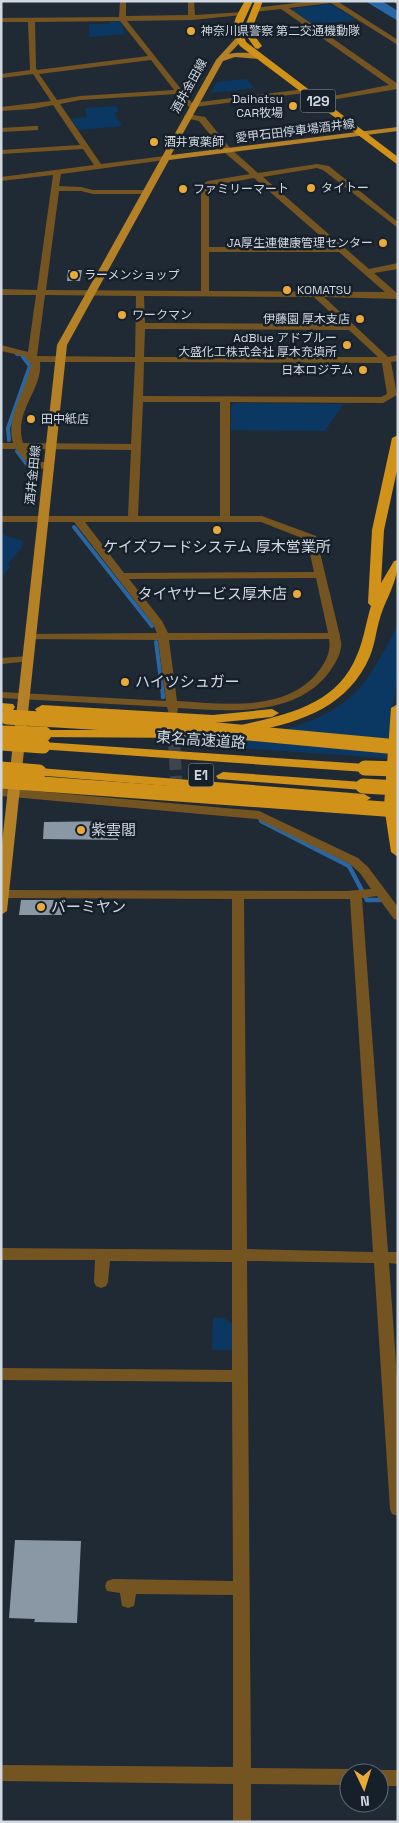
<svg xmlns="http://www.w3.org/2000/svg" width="399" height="1823" font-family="'Space Grotesk','Noto Sans JP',sans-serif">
	<rect width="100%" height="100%" fill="#202a35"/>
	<g fill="#0b3863">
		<path d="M327,4L332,5L355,19L315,27L292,11L294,9Z"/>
		<path d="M110,21L121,22L125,34L89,37V24H110Z"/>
		<path d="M246,79L254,88L211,93L217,82Z"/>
		<path d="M116,106L118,112L114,113L122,126L79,130L71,119L87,117L85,108Z"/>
		<path d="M237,403L343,404L325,431L231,430V406Z"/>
		<path d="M1,534L23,541L22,547L7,565L11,566L1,578Z"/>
		<path d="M398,625V668L386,758L178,744V741C240,738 320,736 363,684C377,666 387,645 398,625Z"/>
		<path d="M213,1318H224L232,1324V1350H212Z"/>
	</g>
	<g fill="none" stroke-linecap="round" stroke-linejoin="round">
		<g stroke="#2966a4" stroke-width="4">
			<path d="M9,440L8,428L30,366L21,354H17"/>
			<path d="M17,451L32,471"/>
			<path d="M74,527L152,626"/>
			<path d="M156,642L163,696"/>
		</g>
		<g stroke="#2966a4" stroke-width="4.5">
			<path d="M163,695V697"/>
			<path d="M261,821L349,866L367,900H380"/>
		</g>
		<path fill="#2966a4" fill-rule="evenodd" d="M365,1H382L398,11V21Z"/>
	</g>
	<g fill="#8a97a5">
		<path d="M68,270H82L80,281H67Z"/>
		<path d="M119,821L118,840L43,839L44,822Z"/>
		<path d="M21,900H63L62,915H19Z"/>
		<path d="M15,1540L81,1541L77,1623L34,1622L35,1619L9,1618Z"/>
	</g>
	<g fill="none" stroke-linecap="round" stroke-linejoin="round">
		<path stroke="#3b444f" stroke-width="12" stroke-dasharray="12 6" stroke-linecap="butt" d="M173,722L177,794"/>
		<g fill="#745521" fill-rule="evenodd">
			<path d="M120,1H126V16L188,15V1H194L195,15L244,12L245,13L242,15L192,20L127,21L192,103L305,89L309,91L305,93L195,107L192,110L177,94L80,100L60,104L101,164L165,156L169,158L165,160L61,174L59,186L81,187L93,190H146L150,192L146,194H93L81,191H59L46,290L201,291V185L208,181L250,174L225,153L199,121L185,118L184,116L188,114L205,117L231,149L258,173L317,164L329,166L398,222V228L323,170L317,168L263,177L369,269L398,263V269L374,273L398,294V299L324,297L388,357L398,355V361L391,362L397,395L383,403L230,402V516H262L316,536L340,636C340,639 342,643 341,647C340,656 334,665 330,671C296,718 228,711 178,708L177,714H169L167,707L1,698V692L166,701L158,640L26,639L25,637L30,634L157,633L153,624L74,522H1V516H128L131,450L26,449L36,462H48L53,465C48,470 36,469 30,467L16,449H1V443H13C5,415 27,391 31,364L24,356L1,351V345L28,352L36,295H1V289L37,290L53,175L1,181V177L94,165L83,149L1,154V150L80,145L53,105L33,109L1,111V107L51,101L33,74L1,78V74L30,70L28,22H1V18L119,17ZM120,21L148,56L37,70L36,68L35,22ZM151,60L174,90L80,96L57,100L39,74ZM254,178L333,247H209V186ZM209,252H339L385,292L209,291ZM45,295L136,296L135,357L37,356ZM144,296L314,297L343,324L145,323ZM145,329L349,330L378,357H144ZM40,362H135L131,444L23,443C13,411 43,390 40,362ZM144,362L382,363L387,394L381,397L143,396ZM143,402H220V516H138ZM85,522H261L307,540L314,572L124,573ZM316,578L328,633H168L162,621L129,579ZM329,639C331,650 327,659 321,668C290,713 224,704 177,701L169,640Z"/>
			<path d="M312,1H337L398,40V45L331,3L289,8L398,84V89L325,101V97H328L389,85L281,9L254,12L251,10L254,8Z"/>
			<path d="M392,1H398V5Z"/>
			<path d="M35,126H38V130L1,132V128Z"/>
			<path d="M28,656L33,659L32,661L1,664V658Z"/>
			<path d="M1,788L259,811L358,858L368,867L398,907V920L394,919L377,896L362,898L388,1252H398V1264L389,1263L398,1392V1516L392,1514L390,1509L374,1263L247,1261L251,1768L349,1769L356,1773H349V1785L251,1784V1822H233V1784L1,1781V1765L233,1767V1595L136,1594L134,1606L128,1608L122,1606L120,1593L107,1591L105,1586L107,1581L113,1579L233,1581L232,1382L1,1380V1368L232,1370V1262L110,1261L108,1282L106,1286L101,1288L96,1286L94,1282L95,1260H1V1248L232,1250V899L1,898V890L347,891L371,889L360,873L350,864L257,819L1,796ZM244,899H350L373,1252L247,1249Z"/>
			<path d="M379,1770H398V1786H379V1773H372Z"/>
		</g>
		<path fill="#b58126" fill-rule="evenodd" d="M244,29L251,31L229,54C238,52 256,52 264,57L260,59L235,57L223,61L171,155L398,127V131L169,160L67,345L7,911L1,915V852L57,345L216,60Z"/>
		<g fill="#d09218" fill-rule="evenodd">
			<path d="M245,1H253L241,27L246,42L398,157V165L240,46C228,28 235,18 245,1Z"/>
			<path d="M255,1H263L251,31L262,46L258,49L255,48L243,31Z"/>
			<path d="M398,435V466L384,530L381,583L394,561L398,560C398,582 386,598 380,618C376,631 375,644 370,656C347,711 292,725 238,734L233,733L231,730L233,727C282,715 336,708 357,655C364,639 366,622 371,606L368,603L372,530L392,438Z"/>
			<path d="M1,703L13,704L15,707L13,710L1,711Z"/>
			<path d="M398,704V857L391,852L384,806L391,708Z"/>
			<path d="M42,705L213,715L272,709L279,713L272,717L213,723L37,712L35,709Z"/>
			<path d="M44,730H192L199,734L192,738L39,737L37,734L39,731Z"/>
			<path d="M43,742L365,764L372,768L365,772L38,749L36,746Z"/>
			<path d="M39,768L364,794L371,798L364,802L34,775L32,772Z"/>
			<path d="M223,772L363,782L370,786L363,790L218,779L216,776Z"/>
		</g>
		<g stroke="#d09218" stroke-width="15">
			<path d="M7,717L207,729L398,747"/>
			<path d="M1,733L44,734"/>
			<path d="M1,743L43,746"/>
			<path d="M365,768L398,769"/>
			<path d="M1,769L39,772"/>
			<path d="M1,781L398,810"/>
			<path d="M363,786L398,788"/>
		</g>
	</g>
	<g fill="#eaaa39" stroke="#16202b" stroke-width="2">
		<circle cx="191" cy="31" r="5"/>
		<circle cx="293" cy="106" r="5"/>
		<circle cx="154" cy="142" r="5"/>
		<circle cx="311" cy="188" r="5"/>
		<circle cx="183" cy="189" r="5"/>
		<circle cx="383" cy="243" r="5"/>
		<circle cx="74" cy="275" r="5"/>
		<circle cx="287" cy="290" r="5"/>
		<circle cx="122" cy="315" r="5"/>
		<circle cx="360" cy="319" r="5"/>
		<circle cx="347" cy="345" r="5"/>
		<circle cx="363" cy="370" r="5"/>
		<circle cx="31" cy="419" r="5"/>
		<circle cx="217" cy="530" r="5"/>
		<circle cx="297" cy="594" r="5"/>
		<circle cx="125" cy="682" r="5"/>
		<circle cx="81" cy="830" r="5"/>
		<circle cx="41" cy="907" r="5"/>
	</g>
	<g text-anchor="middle" stroke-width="5" stroke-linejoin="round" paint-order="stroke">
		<g font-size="12" fill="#d2d8e0" stroke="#16202b" text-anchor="start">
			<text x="201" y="35">神奈川県警察 第二交通機動隊</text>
			<text x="283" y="103" text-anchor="end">Daihatsu<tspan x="283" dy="14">CAR牧場</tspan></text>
			<text x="164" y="146">酒井寅薬師</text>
			<text x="321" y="192">タイトー</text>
			<text x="193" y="193">ファミリーマート</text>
			<text x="373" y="247" text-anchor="end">JA厚生連健康管理センター</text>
			<text x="84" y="279">ラーメンショップ</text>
			<text x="297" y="294">KOMATSU</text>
			<text x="132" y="319">ワークマン</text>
			<text x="350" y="323" text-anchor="end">伊藤園 厚木支店</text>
			<text x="337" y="342" text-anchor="end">AdBlue アドブルー<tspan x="337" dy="14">大盛化工株式会社 厚木充填所</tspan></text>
			<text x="353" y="374" text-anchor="end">日本ロジテム</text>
			<text x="41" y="423">田中紙店</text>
		</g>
		<g font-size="12" fill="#d2d8e0" stroke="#16202b">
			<text transform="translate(189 86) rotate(-61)" y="4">酒井金田線</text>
			<text transform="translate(295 131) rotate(-7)" y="4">愛甲石田停車場酒井線</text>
			<text transform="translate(33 475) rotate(-84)" y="4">酒井金田線</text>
		</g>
		<g fill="#16202b" stroke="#9aa1aa" stroke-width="1">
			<rect x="300.5" y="89.5" width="35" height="23" rx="4"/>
			<rect x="188.5" y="763.5" width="25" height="23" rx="4"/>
		</g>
		<g font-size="14" font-weight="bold" fill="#d2d8e0">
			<text x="318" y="106">129</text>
			<text x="201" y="780">E1</text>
		</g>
		<g font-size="15" fill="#d2d8e0" stroke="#16202b" text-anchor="start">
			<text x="217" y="552" text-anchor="middle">ケイズフードシステム 厚木営業所</text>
			<text x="287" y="599" text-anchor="end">タイヤサービス厚木店</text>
			<text x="135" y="687">ハイツシュガー</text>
			<text x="91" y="835">紫雲閣</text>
			<text x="51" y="912">バーミヤン</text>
		</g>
		<g font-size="15" fill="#d2d8e0" stroke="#16202b">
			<text transform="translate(201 740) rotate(4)" y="5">東名高速道路</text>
		</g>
	</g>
	<rect width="399" height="1823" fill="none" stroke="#d2d8e0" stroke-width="5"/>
	<g transform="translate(364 1788) rotate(176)"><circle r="24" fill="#16202b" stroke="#616a73"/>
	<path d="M0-4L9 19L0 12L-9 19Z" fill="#eaaa39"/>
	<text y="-8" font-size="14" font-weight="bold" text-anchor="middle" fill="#d2d8e0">N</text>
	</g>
</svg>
